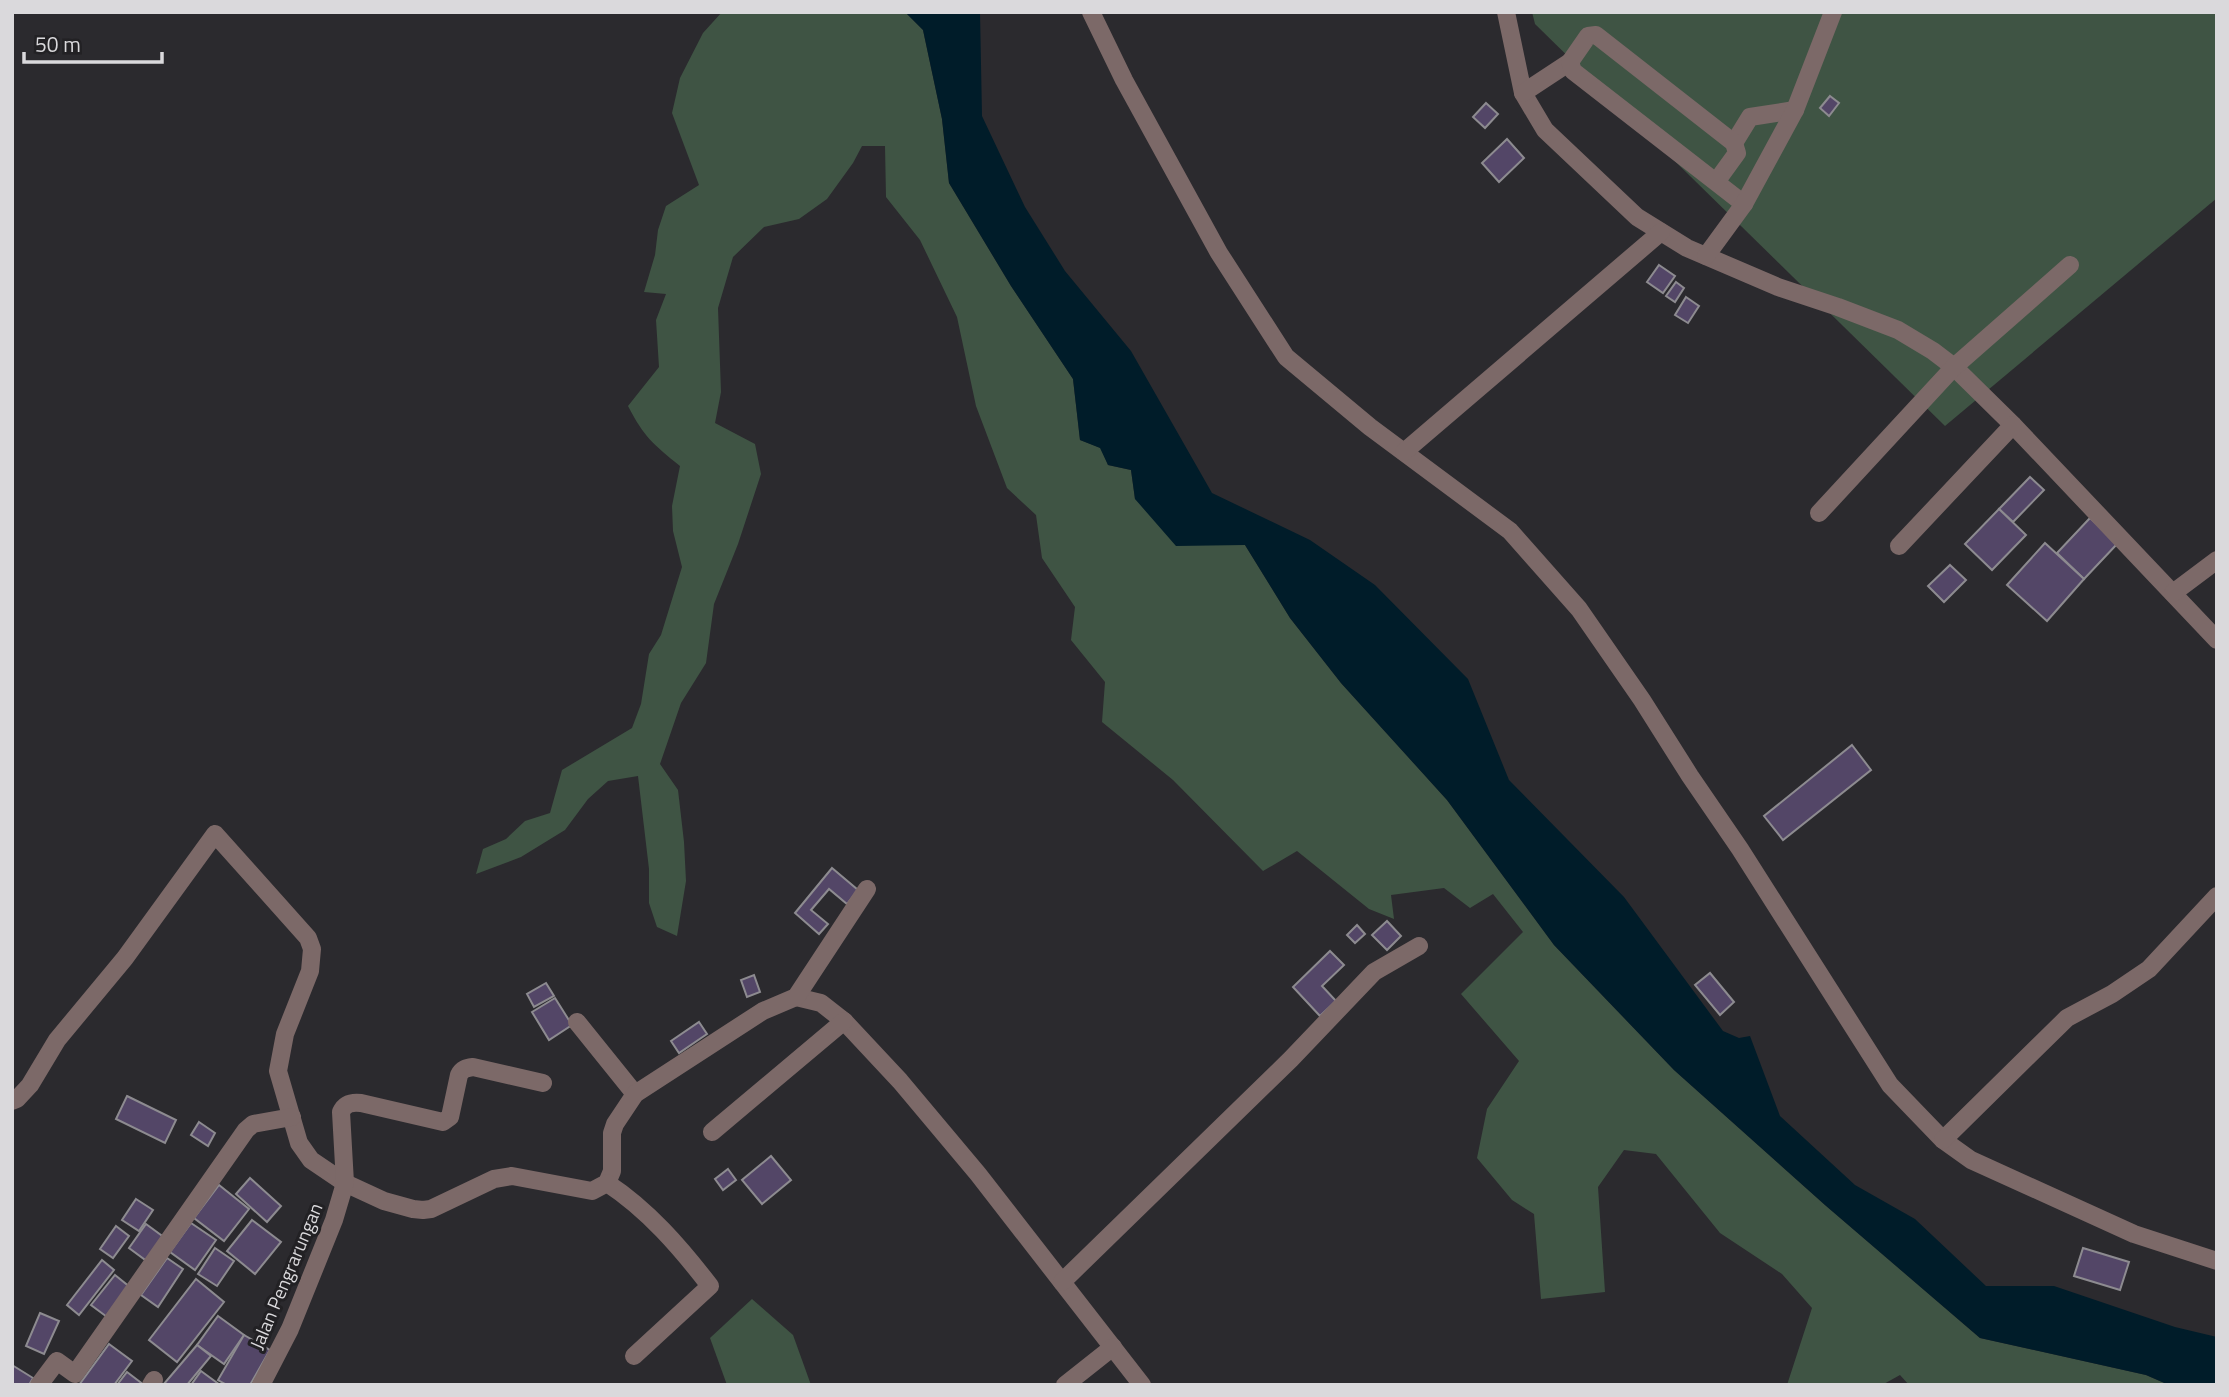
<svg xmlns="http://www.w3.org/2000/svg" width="2229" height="1397" font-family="'Titillium Web',sans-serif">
	<rect width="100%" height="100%" fill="#2b2a2e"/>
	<g fill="#3f5444">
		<path d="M722,12H905L923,30L942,119L949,183L1011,286L1073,379L1080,440L1101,448L1108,465L1131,470L1135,499L1245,545L1290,618L1341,683L1447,800L1554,945L1674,1070L1825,1205L1980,1338L2146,1375L2169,1385H1909L1900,1375L1882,1385H1787L1812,1308L1782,1274L1720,1233L1656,1154L1624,1150L1598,1187L1605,1292L1541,1299L1534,1214L1512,1200L1477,1158L1487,1109L1519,1061L1461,994L1523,932L1493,894L1470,908L1444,888L1391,895L1394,919L1369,909L1297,851L1263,871L1173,780L1102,722L1105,682L1071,640L1075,607L1042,558L1036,515L1007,488L976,406L957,317L920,240L886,197L885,146H862L853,163L827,199L799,219L764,227L733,257L718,308L721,392L715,423L755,444L761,474L738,544L714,604L706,663L681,703L660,764L678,790L684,842L686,881L677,936L657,927L649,903V869L638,776L608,781L588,799L565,830L521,857L476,874L483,849L506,839L525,821L550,813L562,770L632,728L641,704L649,654L661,635L682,567L673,531L672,506L680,466C653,444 644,437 628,406L659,367L656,320L666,294L644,292L655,255L658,230L666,206L699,185L672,113L680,78L703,33Z"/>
		<path d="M1532,12H2217V198L1945,426L1535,24Z"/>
		<path d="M752,1299L793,1335L811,1385H727L710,1338Z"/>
	</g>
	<path fill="#001c29" d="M905,12H980L982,116L1025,207L1065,271L1131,351L1212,493L1310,540L1375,585L1468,679L1509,780L1624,897L1723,1031L1739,1038L1750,1036L1780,1116L1855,1185L1915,1219L1986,1286H2054L2175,1327L2217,1337V1385H2169L2146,1375L1980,1338L1825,1205L1674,1070L1554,945L1447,800L1341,683L1290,618L1245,545L1176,546L1135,499L1131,470L1108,465L1100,448L1080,440L1073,379L1011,286L949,183L942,119L923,30Z"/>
	<g fill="#534667" stroke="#8d8b90" stroke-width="2">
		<path d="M1830,96L1839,103L1829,116L1820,108Z"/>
		<path d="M1486,103L1498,114L1485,128L1473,117Z"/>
		<path d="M1507,139L1524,158L1499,182L1482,163Z"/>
		<path d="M1659,265L1675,276L1663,293L1647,282Z"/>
		<path d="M1676,282L1684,288L1675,302L1666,296Z"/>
		<path d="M1686,297L1699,306L1688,323L1675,315Z"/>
		<path d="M2030,477L2044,490L2013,522L1999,509Z"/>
		<path d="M1999,509L2026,535L1992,570L1965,544Z"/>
		<path d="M2090,518L2118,543L2084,579L2057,553Z"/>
		<path d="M2045,543L2084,579L2047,621L2007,585Z"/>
		<path d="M1950,565L1966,580L1944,602L1928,586Z"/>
		<path d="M1852,745L1871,770L1783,840L1764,816Z"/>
		<path d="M832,868L858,890L847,904L829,889L811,910L828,924L819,934L795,913Z"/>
		<path d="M1387,921L1401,936L1387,950L1372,935Z"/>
		<path d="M1357,925L1365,934L1355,943L1347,935Z"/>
		<path d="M1330,951L1344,965L1322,986L1336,1001L1320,1016L1293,987Z"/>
		<path d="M1710,973L1734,1002L1720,1015L1695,985Z"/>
		<path d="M754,975L760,992L747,997L741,980Z"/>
		<path d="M546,983L554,996L534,1007L527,994Z"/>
		<path d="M555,998L572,1025L549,1040L532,1012Z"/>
		<path d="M699,1022L707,1034L679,1053L671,1041Z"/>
		<path d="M127,1096L176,1120L165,1143L116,1119Z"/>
		<path d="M199,1122L215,1133L208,1146L191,1135Z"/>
		<path d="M771,1156L791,1180L762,1204L742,1180Z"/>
		<path d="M728,1169L736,1180L723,1190L715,1179Z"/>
		<path d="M250,1178L281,1206L267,1222L236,1194Z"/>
		<path d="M219,1185L249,1209L224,1241L194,1218Z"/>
		<path d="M136,1199L153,1210L139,1231L122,1220Z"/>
		<path d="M252,1220L281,1242L255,1274L227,1251Z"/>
		<path d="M191,1223L216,1240L195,1270L170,1252Z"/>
		<path d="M146,1224L165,1238L148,1262L129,1248Z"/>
		<path d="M116,1226L129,1236L113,1258L100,1249Z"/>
		<path d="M215,1248L234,1261L217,1286L198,1274Z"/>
		<path d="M2083,1248L2129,1262L2120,1290L2074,1276Z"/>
		<path d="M167,1258L183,1269L158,1307L141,1295Z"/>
		<path d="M102,1260L114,1270L79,1315L67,1305Z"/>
		<path d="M115,1275L131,1288L107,1317L91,1305Z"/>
		<path d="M196,1279L224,1302L177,1362L149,1340Z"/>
		<path d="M40,1313L59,1321L44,1354L26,1346Z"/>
		<path d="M218,1316L244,1335L224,1364L197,1345Z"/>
		<path d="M244,1335L270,1350L250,1385H227L218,1380Z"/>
		<path d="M109,1344L132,1361L114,1385H79Z"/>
		<path d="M197,1345L211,1356L187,1385H163Z"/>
		<path d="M12,1365L33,1378L29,1385H12Z"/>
		<path d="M201,1371L220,1385H191Z"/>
		<path d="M127,1372L144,1385H117Z"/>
	</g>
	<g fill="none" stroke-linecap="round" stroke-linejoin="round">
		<g stroke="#7c6968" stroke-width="18">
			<path d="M1091,12L1124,80L1219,253L1286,357L1370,427L1510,531L1579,609L1642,700L1690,776L1740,849L1890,1085L1943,1140L1971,1160L2134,1234L2217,1261"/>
			<path d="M1506,12L1523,93L1545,130L1637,217L1687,248L1778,287L1838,307L1898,330L1933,351L1954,367L2013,425L2217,640"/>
			<path d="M1523,93L1570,62"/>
			<path d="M1734,143L1750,117L1795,110"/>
			<path d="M1716,182L1737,153L1734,143L1596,35L1588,36L1570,62L1573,71L1744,204"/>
			<path d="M1706,256L1744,204L1795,110L1833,12"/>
			<path d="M1404,452L1661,232"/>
			<path d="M1819,513L1954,367L2070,265"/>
			<path d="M1899,546L2013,425"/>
			<path d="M2173,593L2217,560"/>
			<path d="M796,997L821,1003L844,1021L900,1081L978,1174L1142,1385"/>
			<path d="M577,1022L635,1094"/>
			<path d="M12,1101L17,1099L30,1085L57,1040L125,958L215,834L308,938L312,949L310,971L285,1034L278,1071L299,1143L311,1160L345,1183L384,1201L413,1209L423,1210L431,1209L494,1179L512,1176L592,1191L607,1183L612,1171V1133L615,1124L635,1094L763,1011L796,997L867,889"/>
			<path d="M712,1132L844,1021"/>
			<path d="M1943,1140L2067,1018L2112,994L2149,969L2217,896"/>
			<path d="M607,1183C648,1210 680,1247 710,1286L634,1356"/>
			<path d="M1062,1282L1291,1059L1374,972L1419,946"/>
			<path d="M39,1385L57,1361L75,1374L246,1130L253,1124L292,1117"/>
			<path d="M151,1385L154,1380"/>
			<path d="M261,1385L290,1329L334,1220L345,1183L341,1112C345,1103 352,1102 361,1103L443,1122L450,1117L459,1075C462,1069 466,1068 473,1067L543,1083"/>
			<path d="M1065,1385L1113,1347"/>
		</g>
	</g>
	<g text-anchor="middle" stroke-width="6" stroke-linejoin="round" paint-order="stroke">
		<g font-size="19" fill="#dad9dc" stroke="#222124">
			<text transform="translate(286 1276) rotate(-67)" y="7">Jalan Pengrarungan</text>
		</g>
	</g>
	<rect width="2229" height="1397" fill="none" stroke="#dad9dc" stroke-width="28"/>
	<path d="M24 52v10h138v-10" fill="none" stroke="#dad9dc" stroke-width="3.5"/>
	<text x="35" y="52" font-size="21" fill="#dad9dc" stroke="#222124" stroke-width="5" paint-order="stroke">50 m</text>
</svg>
